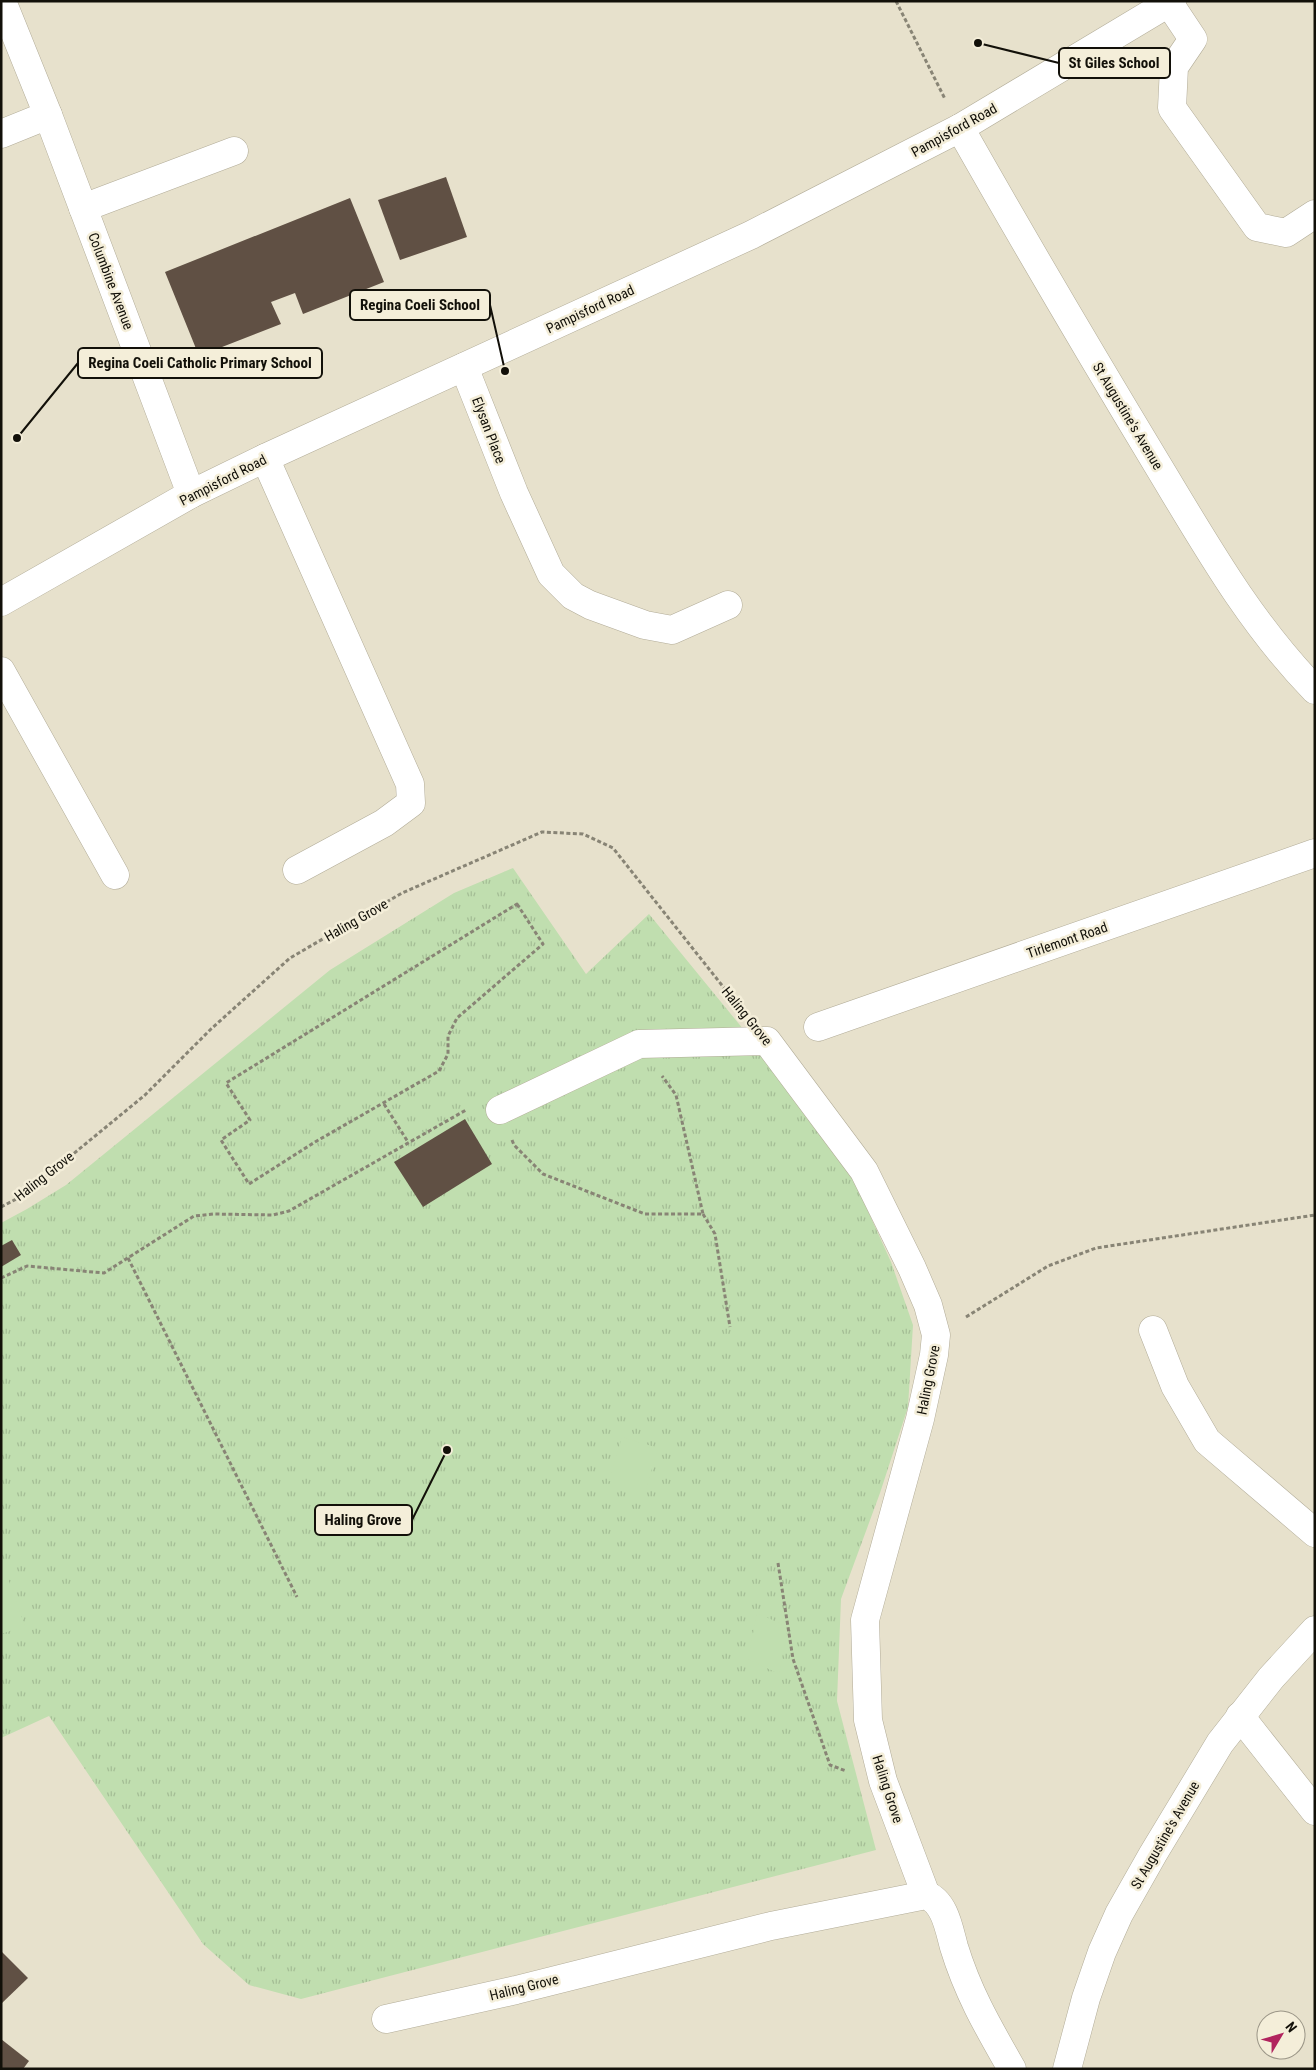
<svg xmlns="http://www.w3.org/2000/svg" width="1316" height="2070" font-family="'Roboto Condensed',sans-serif">
	<defs>
		<pattern id="park-tufts" width="24" height="20" patternUnits="userSpaceOnUse" patternTransform="scale(1.25)"><rect width="24" height="20" fill="#c0deaf"/><path d="M3 7l-1-3M5 7V3M7 7l1-3M15 17l-1-3M17 17v-4M19 17l1-3" fill="none" stroke="#a4bd95"/></pattern>
	</defs>
	<rect width="100%" height="100%" fill="#e7e1cc"/>
	<path fill="url(#park-tufts)" d="M513,868L586,974L649,914L775,1068L854,1180L891,1262L913,1325L908,1407L880,1493L841,1599L837,1701L876,1850L301,1999L249,1985L203,1944L49,1716L1,1738V1223L27,1209L66,1185L330,970L454,893Z"/>
	<g fill="#c0deaf">
		<path d="M622,1437L658,1448L645,1493L609,1481Z"/>
		<path d="M1,1559L25,1626L1,1634Z"/>
		<path d="M757,1613L788,1627L779,1674L748,1659Z"/>
	</g>
	<g fill="#605044">
		<path d="M446,177L467,237L400,260L378,200Z"/>
		<path d="M350,198L384,282L303,314L295,293L271,302L281,324L199,356L165,272Z"/>
		<path d="M465,1119L492,1164L423,1207L394,1162Z"/>
		<path d="M12,1240L21,1255L1,1267V1246Z"/>
		<path d="M1,1951L28,1978L1,2004Z"/>
		<path d="M1,2039L29,2061L23,2069H1Z"/>
	</g>
	<g fill="none" stroke-linecap="round" stroke-linejoin="round">
		<defs>
			<g id="minor">
				<path d="M2,1L48,115L191,494"/>
				<path d="M1169,3L1193,39L1174,67L1172,108L1257,227L1286,233L1315,214"/>
				<path d="M960,128C1024,241 1090,353 1157,464C1206,545 1249,622 1315,690"/>
				<path d="M1,134L48,115"/>
				<path d="M83,208L234,151"/>
				<path d="M464,367L514,493L551,574L573,596L590,605L645,625L672,630L728,605"/>
				<path d="M265,458L410,784L411,803L384,823L297,870"/>
				<path d="M1,602L191,494L265,458L751,235L960,128L1172,1"/>
				<path d="M1,671L115,875"/>
				<path d="M818,1027L1315,853"/>
				<path d="M500,1110L639,1044L767,1041L864,1171L912,1268L928,1305L936,1335L934,1355L920,1419L865,1620L868,1720L883,1781L926,1895"/>
				<path d="M1153,1330L1175,1386L1207,1441L1315,1533"/>
				<path d="M1240,1716L1315,1811"/>
				<path d="M386,2019L516,1990L771,1926L926,1895C945,1902 949,1929 954,1947C968,1993 988,2027 1012,2069"/>
				<path d="M1067,2069L1086,1998L1102,1952L1119,1914L1153,1854L1220,1743L1271,1678L1315,1630"/>
			</g>
		</defs>
		<use href="#minor" stroke="#b2ac98" stroke-width="29"/>
		<g stroke="#888475" stroke-width="3" stroke-dasharray="4 2.5" stroke-linecap="butt">
			<path d="M896,1L945,99"/>
			<path d="M517,904L543,944L457,1018L448,1036V1054L439,1071L315,1142L249,1184L221,1140L250,1120L226,1083Z"/>
			<path d="M384,1104L408,1142"/>
			<path d="M512,1140L514,1145L543,1174L645,1214H703L676,1095L662,1076"/>
			<path d="M1,1207L22,1196L145,1095L211,1029L290,958L402,893L542,832L583,834L613,848L740,1008"/>
			<path d="M703,1214L715,1234L730,1327"/>
			<path d="M128,1258L297,1597"/>
			<path d="M1,1278L27,1266L104,1273L194,1216L214,1214L273,1215L289,1211L466,1110"/>
			<path d="M966,1317L1048,1266L1096,1248L1315,1215"/>
			<path d="M778,1563L793,1659L830,1765L846,1771"/>
		</g>
		<use href="#minor" stroke="#fff" stroke-width="28"/>
	</g>
	<g text-anchor="middle" stroke-width="5" stroke-linejoin="round" paint-order="stroke">
		<g font-size="14" fill="#121009" stroke="#f4eed9">
			<text transform="translate(954 130) rotate(-29)" y="5">Pampisford Road</text>
			<text transform="translate(111 281) rotate(69)" y="5">Columbine Avenue</text>
			<text transform="translate(590 309) rotate(-25)" y="5">Pampisford Road</text>
			<text transform="translate(1128 416) rotate(59)" y="5">St Augustine's Avenue</text>
			<text transform="translate(489 430) rotate(69)" y="5">Elysan Place</text>
			<text transform="translate(223 480) rotate(-27)" y="5">Pampisford Road</text>
			<text transform="translate(356 920) rotate(-30)" y="5">Haling Grove</text>
			<text transform="translate(1067 940) rotate(-19)" y="5">Tirlemont Road</text>
			<text transform="translate(747 1016) rotate(51)" y="5">Haling Grove</text>
			<text transform="translate(44 1176) rotate(-38)" y="5">Haling Grove</text>
			<text transform="translate(928 1380) rotate(-79)" y="5">Haling Grove</text>
			<text transform="translate(888 1789) rotate(72)" y="5">Haling Grove</text>
			<text transform="translate(1165 1835) rotate(-60)" y="5">St Augustine's Avenue</text>
			<text transform="translate(524 1987) rotate(-14)" y="5">Haling Grove</text>
		</g>
	</g>
	<path fill="none" stroke="#121009" stroke-width="2" d="M978 43L1059 63M505 371L490 305M17 438L78 363M447 1450L412 1520"/>
	<g fill="#121009" stroke="#f4eed9" stroke-width="2">
		<circle cx="978" cy="43" r="5"/>
		<circle cx="505" cy="371" r="5"/>
		<circle cx="17" cy="438" r="5"/>
		<circle cx="447" cy="1450" r="5"/>
	</g>
	<g fill="#f4eed9" stroke="#121009" stroke-width="2">
		<rect x="1059" y="48" width="111" height="30" rx="5"/>
		<rect x="350" y="290" width="140" height="30" rx="5"/>
		<rect x="78" y="348" width="244" height="30" rx="5"/>
		<rect x="315" y="1505" width="97" height="30" rx="5"/>
	</g>
	<g font-size="15" text-anchor="middle" font-weight="bold" fill="#121009">
		<text x="1114" y="68">St Giles School</text>
		<text x="420" y="310">Regina Coeli School</text>
		<text x="200" y="368">Regina Coeli Catholic Primary School</text>
		<text x="363" y="1525">Haling Grove</text>
	</g>
	<rect width="1316" height="2070" fill="none" stroke="#121009" stroke-width="5"/>
	<g transform="translate(1281 2035) rotate(52)"><circle r="24" fill="#f4eed9" stroke="#9a9586"/>
	<path d="M0-4L9 19L0 12L-9 19Z" fill="#b1245e"/>
	<text y="-8" font-size="14" font-weight="bold" text-anchor="middle" fill="#121009">N</text>
	</g>
</svg>
